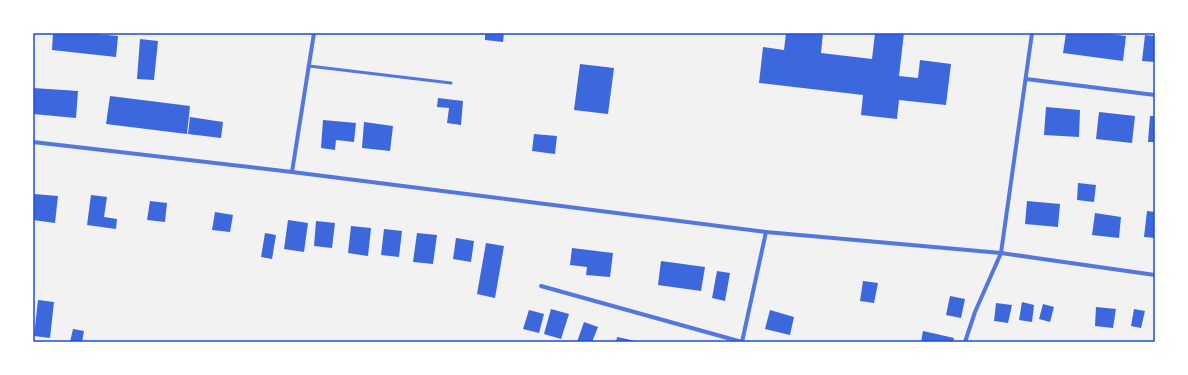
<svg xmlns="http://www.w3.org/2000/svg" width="1188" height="375" font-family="Bitter,serif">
	<rect width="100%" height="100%" fill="#f2f2f2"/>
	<g fill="#3d67dc">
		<path d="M53,33H86L118,36L116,57L52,50Z"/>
		<path d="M485,33H504L503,42L485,40Z"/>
		<path d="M786,33H823L821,53L872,59L875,33H904L899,76L918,78L920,60L951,64L946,105L899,100L897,119L861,115L863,95L759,83L763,47L784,50Z"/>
		<path d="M1066,33H1102L1126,36L1123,61L1063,53Z"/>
		<path d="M1145,35L1155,36V62L1142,61Z"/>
		<path d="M140,39L158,41L154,80L137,79Z"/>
		<path d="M580,64L614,68L608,114L574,110Z"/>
		<path d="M33,88L78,91L76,118L33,114Z"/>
		<path d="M110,96L190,106L187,134L106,124Z"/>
		<path d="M438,98L463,101L461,125L447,123L449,108L437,107Z"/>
		<path d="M1046,107L1080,110L1079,137L1044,135Z"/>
		<path d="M1099,112L1135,116L1132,143L1096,139Z"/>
		<path d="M1150,116H1155V142H1148Z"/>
		<path d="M190,117L223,122L221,138L188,134Z"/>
		<path d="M323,120L356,123L354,142L336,140L335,150L321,148Z"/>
		<path d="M364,122L393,126L390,151L362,148Z"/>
		<path d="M534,134L557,136L555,154L532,151Z"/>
		<path d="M1078,183L1096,185L1094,202L1077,200Z"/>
		<path d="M34,194L58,196L55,223L33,220Z"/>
		<path d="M91,195L107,197L104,217L117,219L116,229L87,225Z"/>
		<path d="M150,201L167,203L165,222L147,220Z"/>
		<path d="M1027,201L1060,204L1058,227L1025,224Z"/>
		<path d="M1147,211L1155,212V238L1144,237Z"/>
		<path d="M215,212L233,215L230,232L212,230Z"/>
		<path d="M1095,213L1121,217L1119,238L1092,235Z"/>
		<path d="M288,220L308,223L304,252L284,249Z"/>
		<path d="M316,221L335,223L332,248L314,246Z"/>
		<path d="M351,226L371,228L368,256L348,253Z"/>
		<path d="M384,229L402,231L399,257L381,255Z"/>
		<path d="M265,233L276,235L272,259L261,257Z"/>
		<path d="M417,233L437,235L433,264L413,262Z"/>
		<path d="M456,238L474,241L471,262L453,259Z"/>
		<path d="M486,243L504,246L495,298L477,294Z"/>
		<path d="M572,248L613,253L610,277L586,275L587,267L570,265Z"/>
		<path d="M661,261L705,267L701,291L658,285Z"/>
		<path d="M717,271L730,273L725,301L712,298Z"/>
		<path d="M863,281L878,283L874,303L860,301Z"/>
		<path d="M950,296L965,299L961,318L946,315Z"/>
		<path d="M38,300L54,302L50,338L34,336Z"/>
		<path d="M1022,302L1034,305L1032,322L1019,320Z"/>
		<path d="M996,303L1012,305L1008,323L994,321Z"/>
		<path d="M1043,304L1054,307L1050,322L1039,319Z"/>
		<path d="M1096,307L1116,309L1113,328L1095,326Z"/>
		<path d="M551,309L569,314L561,339L544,334Z"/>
		<path d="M1134,309L1145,311L1141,328L1131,326Z"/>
		<path d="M529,310L544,314L539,333L523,329Z"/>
		<path d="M770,310L794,317L790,335L765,329Z"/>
		<path d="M584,322L598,327L592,342H577Z"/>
		<path d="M73,329L84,331L82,342H70Z"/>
		<path d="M923,331L954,338L953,342H921Z"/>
		<path d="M617,337L636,341V342H616Z"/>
	</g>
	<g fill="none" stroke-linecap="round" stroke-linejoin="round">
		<path stroke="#5277de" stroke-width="3" d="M309,66L451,83"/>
		<g stroke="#5277de" stroke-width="4">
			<path d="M1026,79L1155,95"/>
			<path d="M33,142L292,172L766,232L1001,253L1155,275"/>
			<path d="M292,172L314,33"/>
			<path d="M541,286L742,342"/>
			<path d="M742,342L766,232"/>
			<path d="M965,342L975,312L1001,253L1032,33"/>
		</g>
	</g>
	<rect width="1188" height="375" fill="none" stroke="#ffffff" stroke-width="68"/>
	<rect x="34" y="34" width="1120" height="307" fill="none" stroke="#1d4ed8" stroke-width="1.5"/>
</svg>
